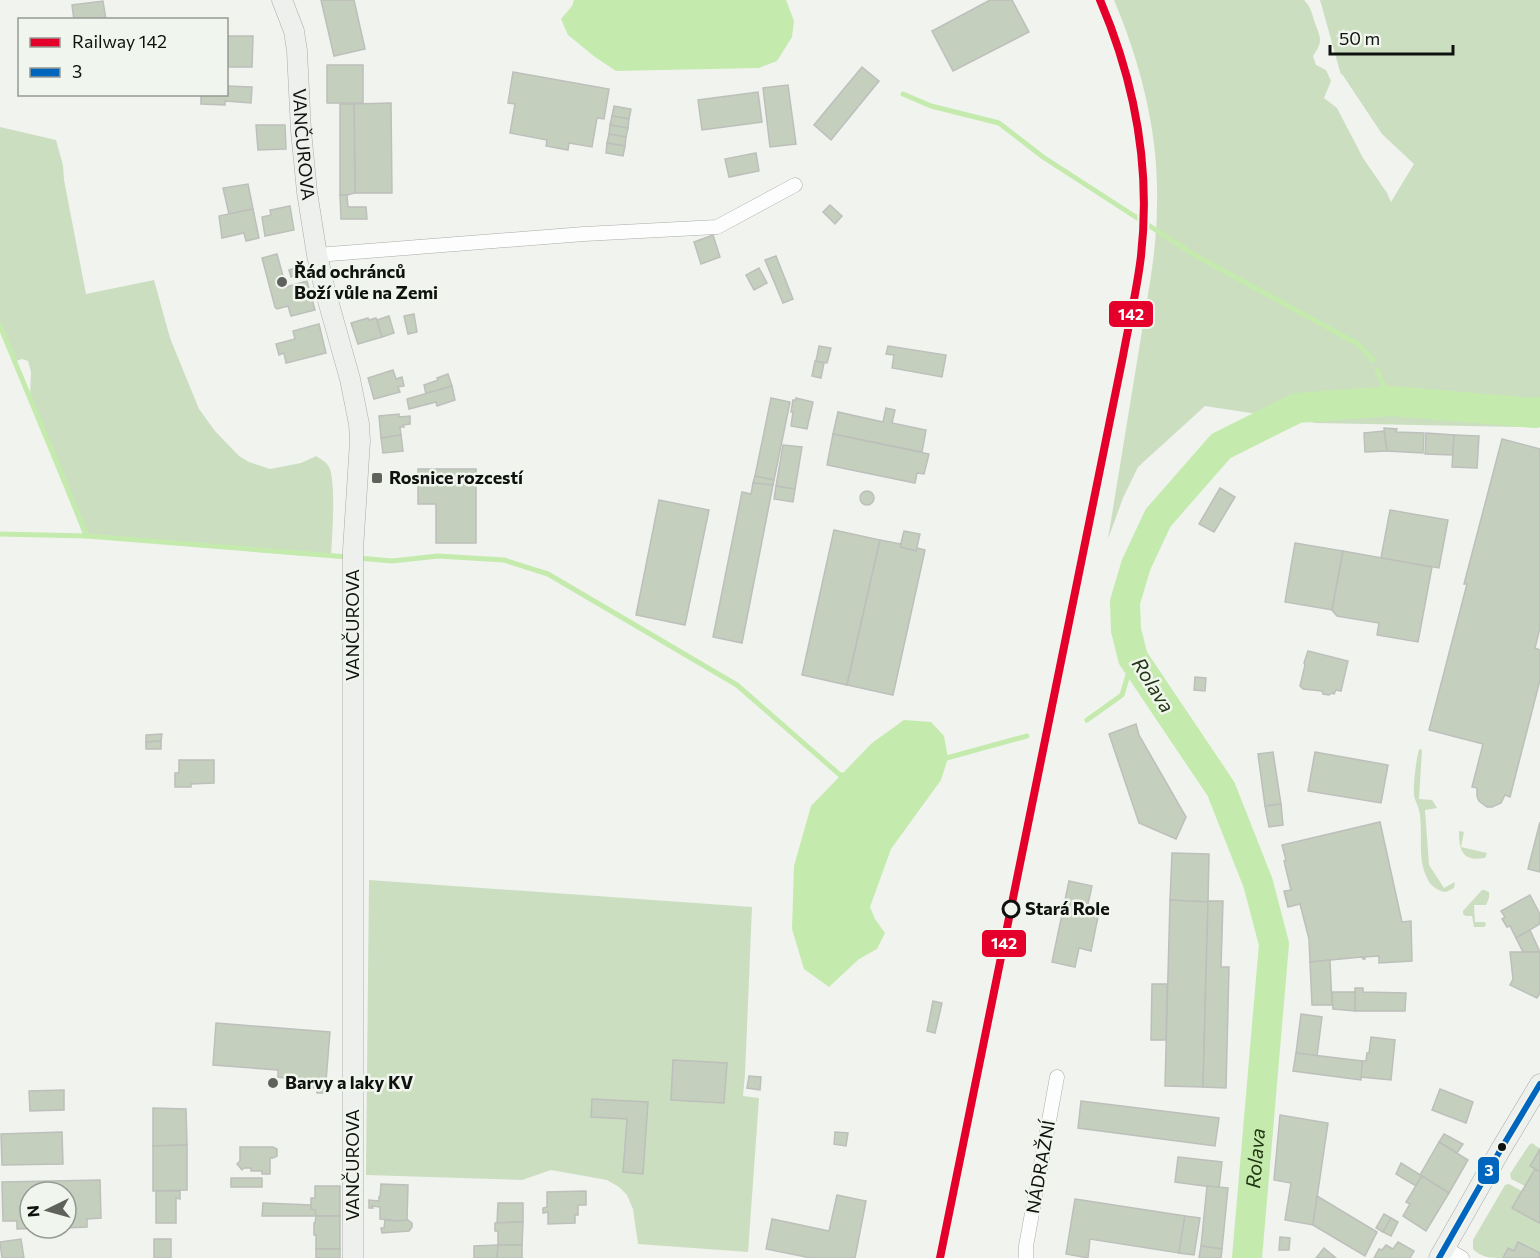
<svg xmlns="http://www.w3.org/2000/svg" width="1540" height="1258" font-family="Commissioner,sans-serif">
	<rect width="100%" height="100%" fill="#f1f3ef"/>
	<g fill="#cbdec0">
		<path d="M1114,0H1304C1311,7 1312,14 1315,23C1321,39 1323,41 1313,56L1316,65L1326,70L1331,81L1324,98L1337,108L1363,158L1387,193L1391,202L1414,164L1382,134L1342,74L1341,75L1320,0H1540V421L1519,427L1316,423L1205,406L1138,467L1123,498L1108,539L1150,282C1154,256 1157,231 1157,204C1159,134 1141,64 1114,0Z"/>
		<path d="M0,127L56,140L63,165L64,180L86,294L154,280L170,338L199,409L215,431L239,456L249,462L270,469L301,463L316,456C322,460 327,462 330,469C336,489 332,535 331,557L305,556L84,537L37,418L30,396L31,372L28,361L22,359L16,361L0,330Z"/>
		<path d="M1419,749L1422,750L1419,799L1432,800L1437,808L1425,810L1429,865L1444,888L1455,882L1454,888L1446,892C1438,891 1432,887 1428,880C1416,859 1424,832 1419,810C1418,805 1415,801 1414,796C1413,785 1416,761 1419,749Z"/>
		<path d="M1459,831L1464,832L1461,847L1487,853L1485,858C1462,862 1459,850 1459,831Z"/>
		<path d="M369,880L752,907L745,1074L743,1096L759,1098L748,1252L638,1244L633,1209L627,1195L619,1187L607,1180L551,1170L522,1180L366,1175Z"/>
		<path d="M1482,890H1484L1489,892V898L1486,905H1474L1475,922H1485L1486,925L1484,927H1474L1472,916H1466L1463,914V911Z"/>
		<path d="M1532,1143L1540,1149L1535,1169L1525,1186L1511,1179L1510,1174L1529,1145Z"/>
		<path d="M1509,1184L1522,1191L1512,1208L1538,1223L1540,1221V1254L1518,1243L1514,1251L1508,1248L1503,1258C1491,1258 1482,1258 1473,1249V1240L1505,1185Z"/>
	</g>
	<g fill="#c4ebad">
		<path d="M574,0H786L794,21L792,37L777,61L759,68L616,71L595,57L568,35L561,19L572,6Z"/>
		<path d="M904,720L931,722L944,736L948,758L941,780L891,849L870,907L875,919L885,933L877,949L859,959L829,987L804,969L792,929L794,866L811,806L872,743Z"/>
	</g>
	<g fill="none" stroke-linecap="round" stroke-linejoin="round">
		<g stroke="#c4ebad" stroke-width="5">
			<path d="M903,94L931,106L999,123L1043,157L1193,254L1358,344L1373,360"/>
			<path d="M0,326L87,536"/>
			<path d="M1377,370L1391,401"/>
			<path d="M0,534L87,536L348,557"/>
			<path d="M358,558L392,561L438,556L504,560L548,574L737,685L840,775H846"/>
			<path d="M1087,720L1122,695L1133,658"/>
			<path d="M943,759L1027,736"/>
		</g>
		<path stroke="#c4ebad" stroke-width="30" id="s1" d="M1247,1258L1274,944L1258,883L1221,789L1133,658L1126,630L1125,602L1136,565L1158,518L1221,446L1297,408L1391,401L1535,413L1540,412"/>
	</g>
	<g fill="#c4cfbe" stroke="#bdbfbb" stroke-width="1.5">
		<path d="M321,0H354L365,49L334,56Z"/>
		<path d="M990,0H1012L1029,32L953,71L932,31Z"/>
		<path d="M103,1L106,20H74L72,5Z"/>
		<path d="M226,36H253L252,67H226Z"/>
		<rect x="327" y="65" width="36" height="38"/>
		<path d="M862,67L879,81L831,140L814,125Z"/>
		<path d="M513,72L609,89L604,119L597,118L592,147L569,143L568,150L546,146L547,140L510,133L515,104L508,103Z"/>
		<path d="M788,85L796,144L770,147L763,88Z"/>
		<path d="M226,86L252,87L251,103L225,101V105L201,104V94H226Z"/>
		<path d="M758,92L762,122L702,130L698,100Z"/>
		<path d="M391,103L392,193H355L354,104Z"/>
		<path d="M340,104H354L355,193L347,195H340Z"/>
		<path d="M614,106L631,109L629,119L612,116Z"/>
		<path d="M612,116L629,119L628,128L610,125Z"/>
		<path d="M256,125H285L286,149L258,150Z"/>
		<path d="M610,125L628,128L626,137L609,134Z"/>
		<path d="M609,134L626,137L625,146L607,143Z"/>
		<path d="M607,143L625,146L623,156L606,153Z"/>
		<path d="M756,153L759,171L729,177L725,159Z"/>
		<path d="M248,184L253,209L229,214L223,188Z"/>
		<path d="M340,195H347L348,207H366L367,219H341Z"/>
		<path d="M830,205L842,216L835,224L823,212Z"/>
		<path d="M290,206L294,230L265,236L262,217L271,215L270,210Z"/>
		<path d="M253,209L259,238L246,241L244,233L222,238L219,216Z"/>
		<path d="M713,235L720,257L701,264L694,242Z"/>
		<path d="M277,254L286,287L307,281L315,310L291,316L288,306L277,309L275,307L262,258Z"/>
		<path d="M776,256L793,299L783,303L765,260Z"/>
		<path d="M296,268L298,274L291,277L289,270Z"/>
		<path d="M759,268L767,283L754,290L746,275Z"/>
		<path d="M414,314L417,332L408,334L404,316Z"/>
		<path d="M389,316L394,333L382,337L377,320Z"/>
		<path d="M368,318L369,320L376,318L382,337L358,344L351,323Z"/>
		<path d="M319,324L326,353L286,363L284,353L279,355L276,344L295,339L293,331Z"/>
		<path d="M819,346L831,348L827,363L816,361Z"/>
		<path d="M888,346L946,355L942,377L892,368L894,355L886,354Z"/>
		<path d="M815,361L824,363L821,378L812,376Z"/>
		<path d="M393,370L396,379L402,377L404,386L398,387L400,392L374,399L368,378Z"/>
		<path d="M448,374L452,386L426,394L424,385L438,380L437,378Z"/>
		<path d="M452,386L455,400L437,406L436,402L409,409L407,399Z"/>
		<path d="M771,398L790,402L774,480L755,476Z"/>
		<path d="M796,398L813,402L807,429L791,426L793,412H791L793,400H796Z"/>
		<path d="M886,408L895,410L892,423L926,430L922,452L833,434L838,412L883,422Z"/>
		<path d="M399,414V417L410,416V424L403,425L404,427H400L401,435L381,438L379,416Z"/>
		<path d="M1384,428L1397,429L1396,432L1424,433L1423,453L1387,451Z"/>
		<path d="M1384,431L1387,451L1365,452L1364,433Z"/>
		<path d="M1426,433L1454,435L1453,455L1425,454Z"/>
		<path d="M833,434L929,454L924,474L917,473L915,483L827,465Z"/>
		<path d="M401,435L403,451L383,453L381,438Z"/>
		<path d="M1454,435L1479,436L1477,468L1452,467Z"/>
		<path d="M1502,439L1540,449V628L1535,648L1540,650V680L1510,797L1505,795L1501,803L1492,807H1487L1479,801L1477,796V788L1472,787L1483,744L1429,730L1467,584H1464Z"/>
		<path d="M783,445L802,447L795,489L776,486Z"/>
		<path d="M418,469H476V543H436V504H418Z"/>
		<path d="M755,476L774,480L773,485L753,483Z"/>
		<path d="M753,483L773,485L742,643L713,637L742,492L751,494Z"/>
		<path d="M776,486L795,489L793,502L774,499Z"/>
		<path d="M1220,488L1235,497L1214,532L1199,524Z"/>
		<circle cx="867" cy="498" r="7"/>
		<path d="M659,500L709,510L685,625L636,615Z"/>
		<path d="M1390,510L1448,520L1439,568L1381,558Z"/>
		<path d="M834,530L880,540L847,685L802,675Z"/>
		<path d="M904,531L920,534L916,551L900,547Z"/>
		<path d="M880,540L901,544L900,547L916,551L917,548L925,550L893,695L847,685Z"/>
		<path d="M1295,543L1343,551L1332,610L1285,602Z"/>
		<path d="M1343,551L1432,567L1418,642L1377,635L1379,623L1337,616L1332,610Z"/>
		<path d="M1308,651L1348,661L1341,691L1336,690L1334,694L1332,693L1329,695L1323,694L1322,691L1303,689L1300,686L1305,665L1304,663Z"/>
		<path d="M1195,677L1206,678L1205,691L1194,690Z"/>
		<path d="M1136,724L1139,735L1186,817L1176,839L1139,823L1109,734Z"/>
		<path d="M162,734L161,741L146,742V735Z"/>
		<path d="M161,741V749H146V742Z"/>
		<path d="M1273,752L1281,804L1265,806L1258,754Z"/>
		<path d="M1315,752L1388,765L1381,803L1308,791Z"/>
		<path d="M179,760H214V783L191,784V787H175V773H179Z"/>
		<path d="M1281,804L1283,825L1269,827L1265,806Z"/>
		<path d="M1380,822L1402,922L1411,921L1412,961L1379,963V956L1364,957L1365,959H1363L1362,957L1310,962L1309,939L1300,904L1288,907L1284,891L1291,890L1284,861L1286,860L1282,845Z"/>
		<path d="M1540,822V872L1528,869Z"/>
		<path d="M1172,853L1209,854L1208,902L1170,900Z"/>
		<path d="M1069,881L1092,886L1088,904L1100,907L1091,951L1079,948L1075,967L1052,962Z"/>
		<path d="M1530,895L1540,914V924L1516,938L1510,926L1507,927L1502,919L1505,917L1501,911Z"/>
		<path d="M1170,900L1208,902L1203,1087L1165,1086Z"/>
		<path d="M1208,901H1223L1221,967H1229L1226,1088L1203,1087Z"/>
		<path d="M1530,930L1540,952H1523L1516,938Z"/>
		<path d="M1510,952H1540V993L1537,998L1510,985L1513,979Z"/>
		<path d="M1330,960L1332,1005H1312L1310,962Z"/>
		<path d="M1152,984H1167L1166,1040H1151Z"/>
		<path d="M1355,988H1363V992L1406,993L1405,1011H1355Z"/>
		<path d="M1332,992H1355V1011L1333,1009Z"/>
		<path d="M933,1001L942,1003L935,1033L927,1031Z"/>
		<path d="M1301,1014L1322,1017L1317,1056L1296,1053Z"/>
		<path d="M216,1023L330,1032L325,1093H317V1088L294,1086V1079L278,1077V1070L213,1065Z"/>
		<path d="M1371,1037L1395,1040L1391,1080L1361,1077L1362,1061H1366L1367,1053H1369Z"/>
		<path d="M1296,1053L1362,1061L1361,1080L1293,1071Z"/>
		<path d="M673,1060L727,1063L724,1103L671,1100Z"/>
		<path d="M749,1076L761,1077L760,1090L747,1088Z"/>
		<path d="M1440,1089L1473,1102L1466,1123L1432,1110Z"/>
		<path d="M64,1090V1110L30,1111L29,1091Z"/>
		<path d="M592,1099L648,1102L643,1174L623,1172L627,1119L591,1117Z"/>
		<path d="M1081,1101L1219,1118L1215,1146L1078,1128Z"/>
		<path d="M153,1108L186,1109L187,1145L153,1146Z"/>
		<path d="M1280,1115L1328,1123L1313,1225L1285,1220L1291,1183L1274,1180Z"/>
		<path d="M62,1132L63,1164L2,1165L1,1134Z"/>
		<path d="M835,1132L848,1133L846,1146L834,1144Z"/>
		<path d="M1444,1134L1463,1144L1457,1153L1439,1142Z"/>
		<path d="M1439,1142L1468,1160L1449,1193L1420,1175Z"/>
		<path d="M187,1145V1190L153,1191V1146Z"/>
		<path d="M240,1147H273L277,1149V1156L273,1158H270V1174H262V1171H251V1168H244L242,1170L237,1164L240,1161Z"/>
		<path d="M1540,1149V1172L1530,1166Z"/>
		<path d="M1178,1157L1222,1162L1219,1188L1175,1182Z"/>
		<path d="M1401,1163L1422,1176L1416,1186L1396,1174Z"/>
		<path d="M1535,1169L1540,1172V1221L1539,1223L1512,1208Z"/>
		<path d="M1422,1176L1449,1193L1426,1231L1403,1216L1410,1204L1406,1202Z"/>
		<rect x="231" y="1178" width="31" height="9"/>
		<path d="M100,1180L101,1218L87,1219V1227L66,1228V1192H30V1228H50L17,1229V1221H3L2,1182Z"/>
		<path d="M381,1184L408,1185L407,1221H398L380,1219V1207L372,1206L373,1208H369V1200L379,1201V1197H380Z"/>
		<path d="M315,1186H340V1216H316L315,1210L311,1209V1198H315Z"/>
		<path d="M1207,1186L1228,1188L1222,1249L1201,1246Z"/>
		<path d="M156,1191H180V1199L176,1198V1223H156Z"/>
		<path d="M586,1191V1205H578V1215H575V1223L548,1224V1212L543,1213V1208L547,1207V1192Z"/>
		<path d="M837,1195L866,1201L855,1258H811L766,1249L772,1219L829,1231Z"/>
		<path d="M1317,1196L1377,1232L1365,1256L1313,1225Z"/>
		<path d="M1075,1199L1185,1216L1179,1253L1090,1239L1088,1258L1066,1254Z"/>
		<path d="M263,1203L311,1205V1209L315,1210L316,1216H262Z"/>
		<path d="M498,1203H523V1222L497,1223Z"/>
		<path d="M1384,1214L1391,1218L1383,1232L1376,1228Z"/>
		<path d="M316,1216H340V1249H316V1235H314V1223H315Z"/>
		<path d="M1185,1216L1200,1218L1194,1255L1179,1253Z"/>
		<path d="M1391,1218L1398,1222L1391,1236L1383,1232Z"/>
		<path d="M385,1220L398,1221L408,1220L412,1223V1227L409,1231L382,1233L381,1228H384Z"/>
		<path d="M523,1222L522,1245H498V1231H495V1223Z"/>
		<path d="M1280,1237L1290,1238L1289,1250H1279Z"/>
		<path d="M21,1239L24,1258H2L0,1242Z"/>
		<rect x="154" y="1239" width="17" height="19"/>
		<path d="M1398,1242L1414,1251L1410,1258H1374L1379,1249L1382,1250L1386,1245L1393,1249Z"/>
		<path d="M1518,1242L1540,1253V1258H1503L1508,1248L1514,1251Z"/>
		<path d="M498,1245L497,1258H474V1246Z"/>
		<path d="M498,1245H522V1258H497Z"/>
		<path d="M1201,1246L1222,1249L1221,1258H1199Z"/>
		<path d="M1324,1248L1336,1258H1316Z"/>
		<rect x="316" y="1249" width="24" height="9"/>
	</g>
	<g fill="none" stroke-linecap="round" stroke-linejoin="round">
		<defs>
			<g id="street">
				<path d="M317,255L584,234L717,227L795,185"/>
				<path d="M1445,1248L1462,1258"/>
				<path d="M1026,1258V1246L1057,1077"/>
			</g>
			<g id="secondary">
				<path id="s2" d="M282,0L294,31L297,51L301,131L307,192L317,255L325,290L350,379L359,424L360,441L353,550V1258"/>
				<path d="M1439,1258L1501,1149L1540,1084"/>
			</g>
		</defs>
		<use href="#street" stroke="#aaaca9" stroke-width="15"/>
		<use href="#secondary" stroke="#aaaca9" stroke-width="21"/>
		<use href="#street" stroke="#fdfdfd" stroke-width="14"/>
		<use href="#secondary" stroke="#eef0ed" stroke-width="20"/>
		<defs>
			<path id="bus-1" d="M1439,1258L1501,1149L1540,1084"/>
		</defs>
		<use href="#bus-1" stroke="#f0f5ed" stroke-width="10"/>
		<use href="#bus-1" stroke="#0065bd" stroke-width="6"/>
		<defs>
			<path id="rail-1" d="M940,1258L1123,356C1129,323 1137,290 1141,256C1151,167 1135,82 1100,0"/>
		</defs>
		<use href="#rail-1" stroke="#f0f5ed" stroke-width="12"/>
		<use href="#rail-1" stroke="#e4002b" stroke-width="8"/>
	</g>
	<g fill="#5f615d" stroke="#f0f5ed" stroke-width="2">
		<circle cx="282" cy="282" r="6"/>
		<rect x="371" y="472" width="12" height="12" rx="3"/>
		<circle cx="273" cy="1083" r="6"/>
	</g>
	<circle fill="#f0f5ed" stroke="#10120f" stroke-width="3" cx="1011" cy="909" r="8"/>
	<circle fill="#10120f" stroke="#f0f5ed" stroke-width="2" cx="1502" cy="1147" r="5"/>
	<g text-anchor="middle" stroke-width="5" stroke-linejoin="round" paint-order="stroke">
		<g font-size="18" fill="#10120f" stroke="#f0f5ed">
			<text dy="6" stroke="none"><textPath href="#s2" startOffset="147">VANČUROVA</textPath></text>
			<text transform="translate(353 625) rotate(-90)" y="6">VANČUROVA</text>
			<text transform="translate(353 1165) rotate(-90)" y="6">VANČUROVA</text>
			<text transform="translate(1041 1167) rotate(-80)" y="6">NÁDRAŽNÍ</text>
		</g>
		<g font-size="18" font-weight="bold" fill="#10120f" stroke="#f0f5ed" text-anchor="start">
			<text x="294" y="278">Řád ochránců<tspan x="294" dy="21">Boží vůle na Zemi</tspan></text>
			<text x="389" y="484">Rosnice rozcestí</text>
			<text x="285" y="1089">Barvy a laky KV</text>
		</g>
		<g font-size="18" font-weight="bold" fill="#10120f" stroke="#f0f5ed" text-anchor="start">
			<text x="1025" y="915">Stará Role</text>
		</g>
		<g font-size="20" font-style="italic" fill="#213613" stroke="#f0f5ed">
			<text transform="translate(1153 685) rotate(58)" y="7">Rolava</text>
			<text dy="7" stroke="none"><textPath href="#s1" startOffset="100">Rolava</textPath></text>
		</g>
	</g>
	<g stroke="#f0f5ed" stroke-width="2">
		<rect x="1108" y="300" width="46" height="28" rx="6" fill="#e4002b"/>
		<rect x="981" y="929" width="46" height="29" rx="6" fill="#e4002b"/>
		<rect x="1477" y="1156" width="23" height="29" rx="6" fill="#0065bd"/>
	</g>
	<g font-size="16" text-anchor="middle" font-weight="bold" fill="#fff">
		<text x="1131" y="320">142</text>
		<text x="1004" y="949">142</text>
		<text x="1489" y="1176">3</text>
	</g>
	<rect x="18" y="18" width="210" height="78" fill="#f0f5ed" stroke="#969a94" stroke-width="1.5"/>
	<rect x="30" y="38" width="30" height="9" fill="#e4002b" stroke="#969a94" stroke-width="1.5"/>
	<text x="72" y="48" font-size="18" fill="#10120f">Railway 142</text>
	<rect x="30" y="68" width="30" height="9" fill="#0065bd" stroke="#969a94" stroke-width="1.5"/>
	<text x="72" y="78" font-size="18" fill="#10120f">3</text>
	<g transform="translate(48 1210) rotate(265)"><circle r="28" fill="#f0f5ed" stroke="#969a94" stroke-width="1.5"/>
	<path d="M0-4.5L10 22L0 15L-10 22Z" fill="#5f615d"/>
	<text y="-9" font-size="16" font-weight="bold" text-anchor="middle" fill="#10120f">N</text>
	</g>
	<path d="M1330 45v9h123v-9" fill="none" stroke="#10120f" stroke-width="3"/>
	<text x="1339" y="45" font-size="18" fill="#10120f" stroke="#f0f5ed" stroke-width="4.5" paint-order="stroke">50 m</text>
</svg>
